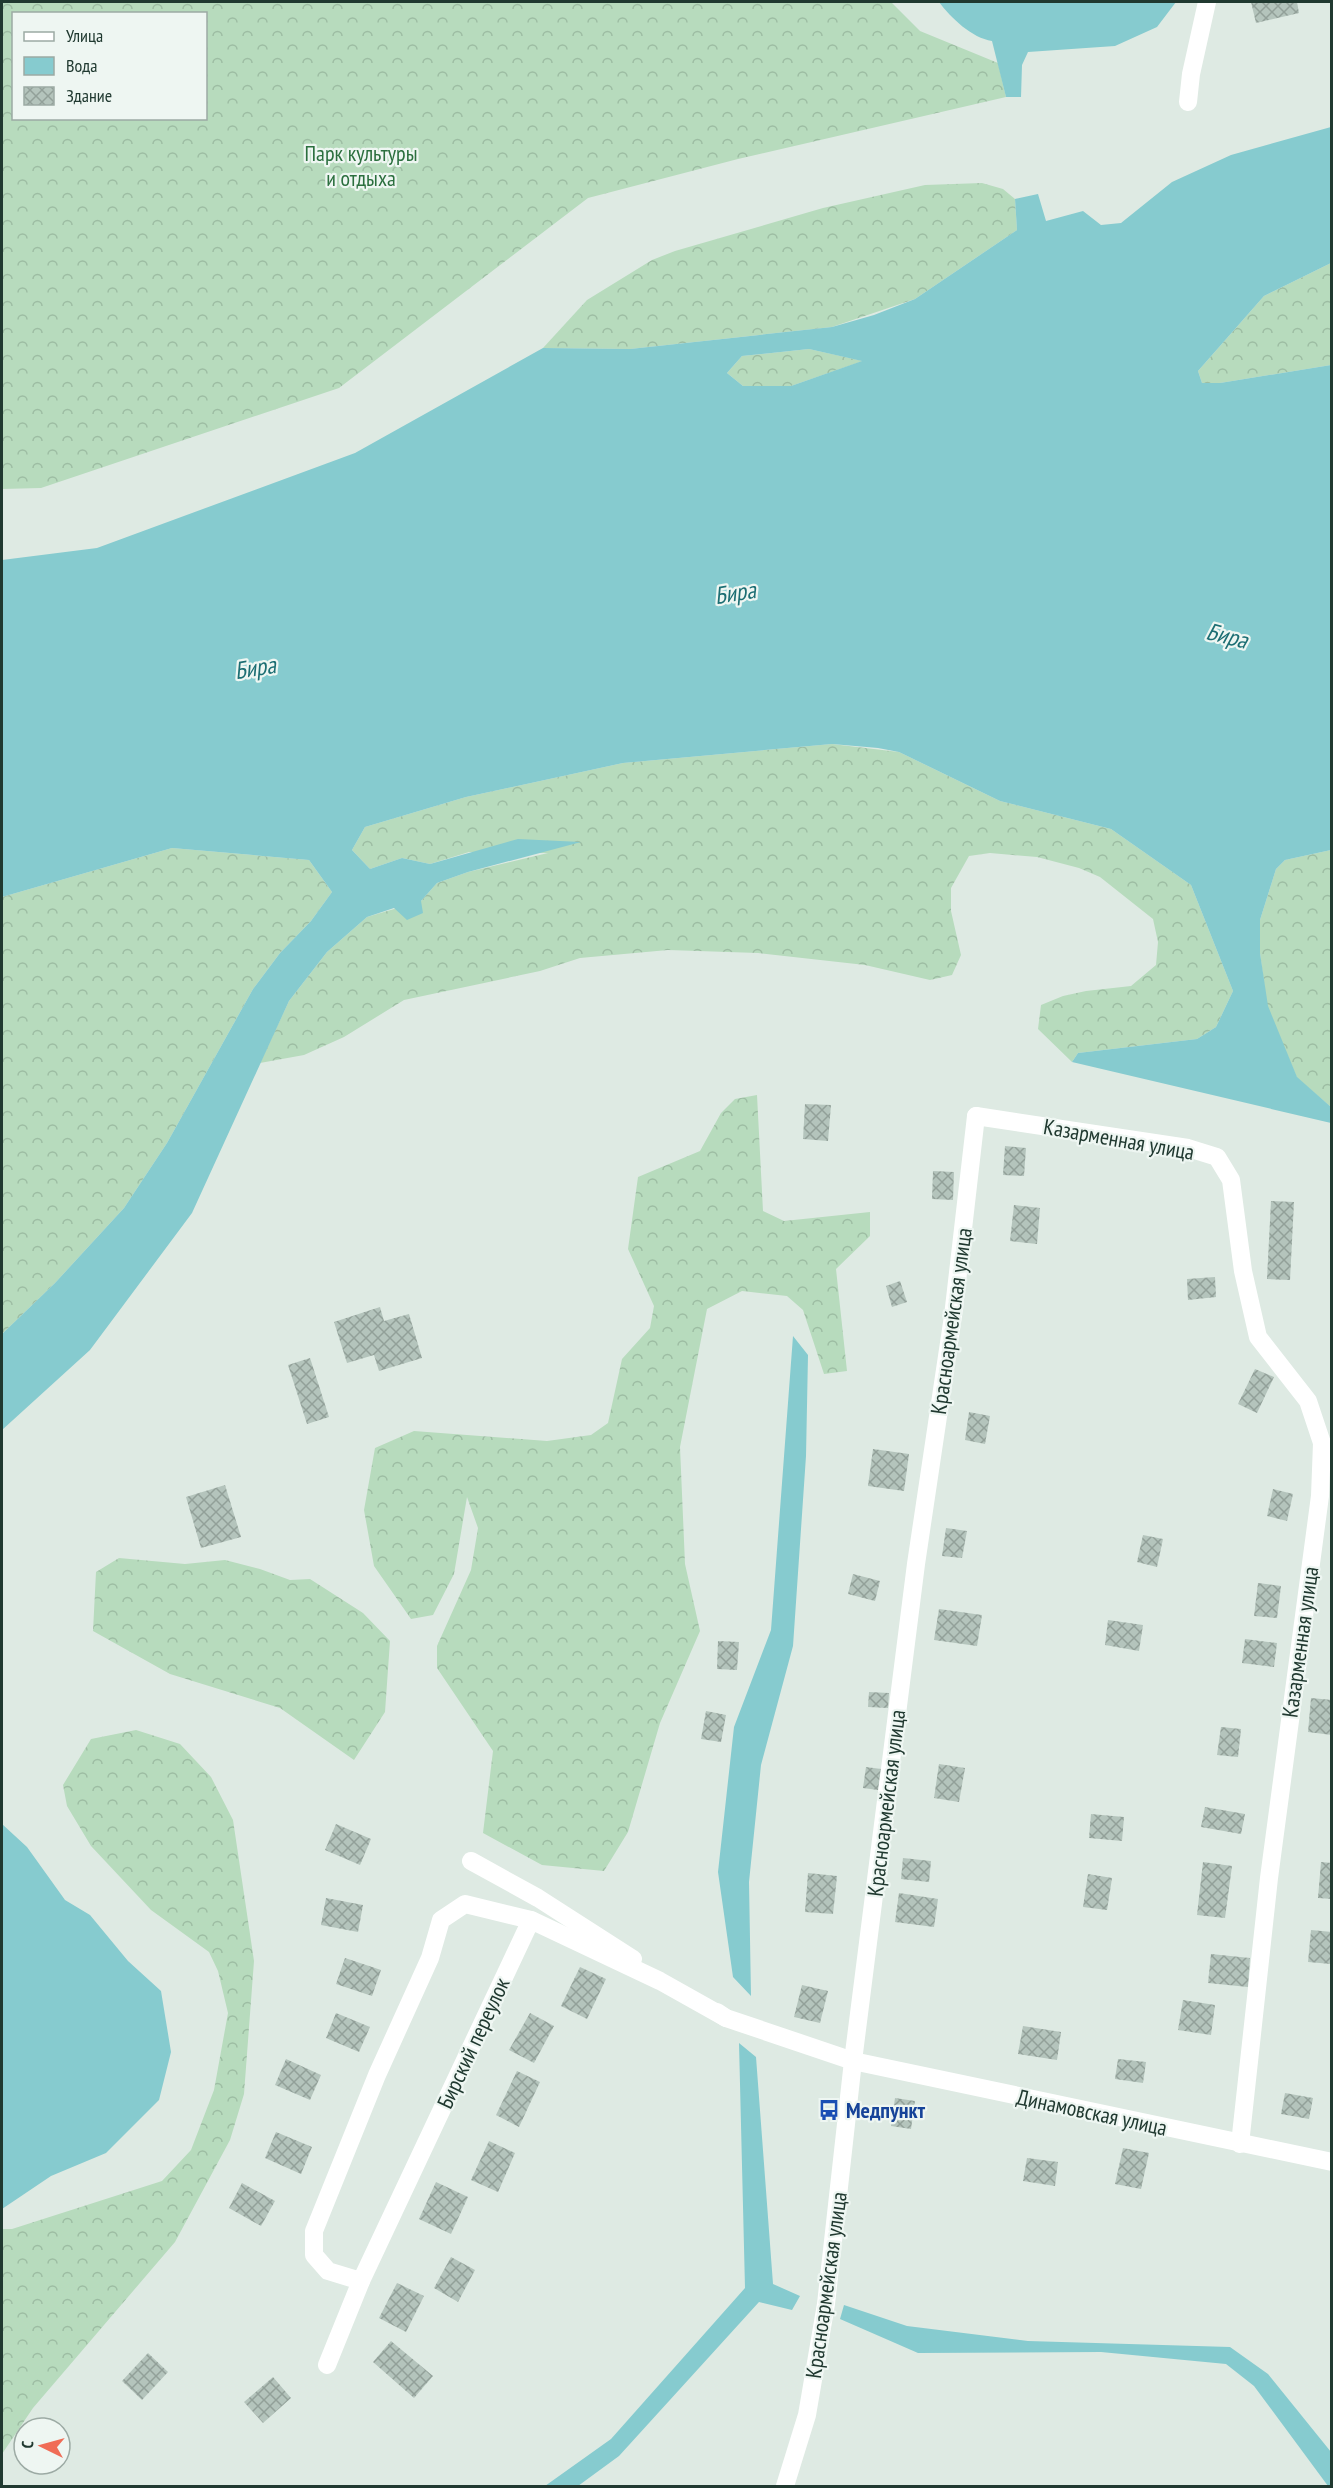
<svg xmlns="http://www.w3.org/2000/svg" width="1333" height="2488" font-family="'PT Sans Narrow',sans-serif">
	<defs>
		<pattern id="forest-crowns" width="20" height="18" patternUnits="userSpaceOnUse" patternTransform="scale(1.5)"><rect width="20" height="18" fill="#b7dbbd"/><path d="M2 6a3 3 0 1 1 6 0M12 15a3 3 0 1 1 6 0" fill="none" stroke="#9dbda3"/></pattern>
		<pattern id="building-cross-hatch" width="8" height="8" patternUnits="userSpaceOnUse" patternTransform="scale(1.5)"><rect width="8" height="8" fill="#b4c4bc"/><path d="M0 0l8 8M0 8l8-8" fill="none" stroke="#92a099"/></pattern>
	</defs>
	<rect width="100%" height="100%" fill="#deeae3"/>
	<g fill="url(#forest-crowns)" fill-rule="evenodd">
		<path d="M2,2H891L920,31L998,63L1006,97L738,159L588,198L339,388L41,488L2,489ZM14,14H206V118H14Z"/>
		<path d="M982,183L1003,189L1015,199L1017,230L915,299L832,327L630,349L543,348L587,300L652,260L675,251L823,208L925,185Z"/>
		<path d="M1331,263V365L1220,383H1202L1198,371L1264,296Z"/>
		<path d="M809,349L863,361L791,386H743L727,373L742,356Z"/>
		<path d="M832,744L899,752L1000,801L1111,829L1191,885L1233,991L1216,1027L1197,1039L1078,1053L1072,1062L1038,1029L1041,1005L1063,996L1086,991L1131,986L1156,965L1158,942L1153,919L1100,877L1079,868L1037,857L990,853L969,856L951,888V911L961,955L952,975L930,980L865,965L758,953L668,950L580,958L540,971L404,1000L344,1037L304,1055L260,1063L289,1001L327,952L367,917L421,901L437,883L468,872L548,853L469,852L430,864L402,858L370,869L352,850L365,827L466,797L623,763Z"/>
		<path d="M172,848L309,860L332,892L311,921L280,953L253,989L167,1143L124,1208L55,1283L2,1334V897Z"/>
		<path d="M1331,850V1107L1297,1078L1267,1006L1260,953V920L1276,869L1285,860Z"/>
		<path d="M757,1095L763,1211L784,1221L870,1212V1236L836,1269L847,1371L824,1374L803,1310L787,1296L742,1291L707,1309L680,1447L685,1564L700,1631L660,1723L628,1832L604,1871L542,1865L483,1833L493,1751L437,1668V1646L471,1570L478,1528L467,1497L454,1574L433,1615L411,1619L374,1566L364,1510L375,1448L414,1431L547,1441L591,1435L608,1423L622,1359L650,1328L654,1306L628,1249L638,1177L700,1151L721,1113L735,1099Z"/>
		<path d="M119,1558L185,1564L225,1560L260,1569L290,1580L310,1579L363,1613L390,1641L385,1712L354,1760L280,1708L170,1674L93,1631L96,1572Z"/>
		<path d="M136,1730L180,1744L211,1777L233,1820L254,1961L244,2094L230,2140L175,2242L33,2408L2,2454V2229H12L162,2181L191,2150L214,2090L228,2013L218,1971L209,1952L151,1910L91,1846L67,1806L63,1785L91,1739Z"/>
	</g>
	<g fill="#86cbcf" fill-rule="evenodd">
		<path d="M939,2H1176L1157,27L1115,46L1028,52L1022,65L1021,97H1006L992,41C972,38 951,18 939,2Z"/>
		<path d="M1331,127V263L1264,296L1198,371L1202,383H1220L1331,365V850L1285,860L1276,869L1260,920V953L1268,1006L1297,1077L1331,1107V1123L1072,1062L1078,1053L1197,1039L1216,1027L1233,991L1191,885L1111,829L1000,801L899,752L878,748L832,744L623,763L466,797L365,827L352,850L370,869L402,858L430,864L518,839L581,842L468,872L437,883L421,901L423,913L407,920L394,908L367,917L327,952L289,1001L192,1213L90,1350L2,1430V1334L55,1283L124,1208L167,1143L253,989L280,953L311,921L332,892L309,860L172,848L2,897V560L97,548L355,453L543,348L630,349L832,327L874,315L915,299L1017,230L1015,199L1038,194L1046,221L1083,211L1101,225L1121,223L1172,182L1231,155ZM809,349L862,361L791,386H743L727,373L742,356Z"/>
		<path d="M793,1336L808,1355L806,1456L793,1646L761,1765L749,1882L751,1996L733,1977L718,1872L734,1727L771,1630Z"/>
		<path d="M2,1824L27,1847L65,1900L90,1915L128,1961L161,1991L171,2052L159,2100L106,2153L51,2176L2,2209Z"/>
		<path d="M739,2043L756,2057L773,2284L800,2296L792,2310L759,2302L619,2456L578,2486H545L611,2439L745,2288Z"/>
		<path d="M844,2305L907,2326L1028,2341L1230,2347L1268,2374L1331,2452V2486H1328L1254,2386L1226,2364L1101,2352L918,2353L840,2319Z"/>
	</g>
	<g fill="url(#building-cross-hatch)">
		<path d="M1251,2H1297L1299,13L1256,23Z"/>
		<path d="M805,1104L831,1105L828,1141L803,1139Z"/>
		<path d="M1005,1146L1026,1148L1024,1176L1003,1175Z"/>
		<path d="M933,1171L954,1172L953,1200L932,1199Z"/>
		<path d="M1271,1201L1294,1202L1290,1280L1267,1279Z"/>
		<path d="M1014,1205L1040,1208L1037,1244L1010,1241Z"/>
		<path d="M1215,1277L1216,1297L1188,1300L1187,1279Z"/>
		<path d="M900,1281L907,1302L892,1307L886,1286Z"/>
		<path d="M380,1307L384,1321L409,1314L422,1358L379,1371L374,1355L347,1363L334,1322Z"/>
		<path d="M310,1358L329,1417L307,1424L288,1365Z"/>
		<path d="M1255,1369L1274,1377L1257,1413L1238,1404Z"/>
		<path d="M969,1412L990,1416L985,1444L965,1440Z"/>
		<path d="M873,1449L909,1454L904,1491L868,1486Z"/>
		<path d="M225,1485L241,1537L201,1548L186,1497Z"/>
		<path d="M1273,1489L1293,1494L1287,1521L1267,1516Z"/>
		<path d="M946,1528L967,1531L962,1558L942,1556Z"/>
		<path d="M1143,1535L1163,1539L1157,1567L1137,1562Z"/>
		<path d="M853,1574L880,1581L875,1601L848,1594Z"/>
		<path d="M1258,1583L1281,1586L1277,1618L1254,1616Z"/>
		<path d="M939,1609L982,1615L977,1646L934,1640Z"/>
		<path d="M1108,1620L1143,1625L1139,1651L1105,1645Z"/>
		<path d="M1245,1639L1277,1643L1274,1667L1242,1663Z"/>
		<path d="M718,1641L739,1642L737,1670L717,1669Z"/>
		<path d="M869,1692L889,1693L888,1708L868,1707Z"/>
		<path d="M1311,1698L1332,1700V1735L1308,1732Z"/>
		<path d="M706,1711L726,1715L721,1742L701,1739Z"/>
		<path d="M1221,1727L1241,1729L1238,1757L1217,1755Z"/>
		<path d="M939,1764L965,1768L959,1802L934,1798Z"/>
		<path d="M866,1767L881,1769L878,1790L863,1788Z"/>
		<path d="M1205,1807L1245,1814L1241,1834L1201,1827Z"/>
		<path d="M1091,1814L1124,1817L1122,1841L1089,1838Z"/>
		<path d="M336,1824L371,1839L360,1865L325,1850Z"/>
		<path d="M903,1858L931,1861L929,1882L901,1879Z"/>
		<path d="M1203,1862L1232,1866L1225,1918L1197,1915Z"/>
		<path d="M1321,1862L1332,1863V1899L1318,1898Z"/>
		<path d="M808,1873L837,1876L833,1914L805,1912Z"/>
		<path d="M1088,1874L1112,1878L1107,1910L1083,1907Z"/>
		<path d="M899,1893L938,1899L934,1927L895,1922Z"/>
		<path d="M326,1898L363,1905L358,1932L321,1925Z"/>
		<path d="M1311,1930L1332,1932L1331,1964L1308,1962Z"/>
		<path d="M1211,1954L1250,1958L1248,1987L1208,1983Z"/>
		<path d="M345,1958L381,1970L372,1996L336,1984Z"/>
		<path d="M580,1967L606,1979L587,2019L561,2006Z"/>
		<path d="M802,1985L828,1991L820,2023L794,2017Z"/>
		<path d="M1183,2000L1215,2005L1211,2035L1178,2030Z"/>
		<path d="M336,2013L370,2027L359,2052L326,2038Z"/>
		<path d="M530,2013L554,2026L534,2063L509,2050Z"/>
		<path d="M1023,2026L1061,2032L1057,2060L1018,2054Z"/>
		<path d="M286,2059L321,2075L310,2100L275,2085Z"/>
		<path d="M1118,2059L1146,2062L1143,2083L1115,2079Z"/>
		<path d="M517,2071L540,2082L519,2127L496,2115Z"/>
		<path d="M1285,2093L1313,2098L1309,2119L1281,2114Z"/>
		<path d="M895,2098L915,2101L911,2129L891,2126Z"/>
		<path d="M276,2132L312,2147L301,2174L265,2158Z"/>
		<path d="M489,2141L515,2153L498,2192L471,2180Z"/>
		<path d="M1123,2148L1149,2153L1141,2189L1115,2184Z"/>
		<path d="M1027,2158L1058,2162L1055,2186L1023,2181Z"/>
		<path d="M436,2182L468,2197L451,2234L419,2219Z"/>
		<path d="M242,2183L275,2201L261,2226L229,2208Z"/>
		<path d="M451,2257L475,2270L458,2302L434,2288Z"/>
		<path d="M397,2283L424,2296L406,2332L379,2318Z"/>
		<path d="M391,2341L433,2376L414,2398L373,2362Z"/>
		<path d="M148,2353L168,2372L142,2400L122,2381Z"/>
		<path d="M273,2377L291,2398L263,2423L244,2402Z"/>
	</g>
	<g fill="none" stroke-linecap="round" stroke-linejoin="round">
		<g stroke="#fff" stroke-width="18">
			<path d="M1188,102L1191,74L1207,2"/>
			<path d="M976,1116L1188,1148L1217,1157L1231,1180L1243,1271L1258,1337L1308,1401L1322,1443L1320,1496L1269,1878L1240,2144"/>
			<path d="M471,1861L538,1898L633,1959"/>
			<path d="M717,2012L726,2018L853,2061"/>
			<path d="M361,2281L328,2271L314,2255V2231L377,2075L430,1958L441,1920L465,1904L531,1920"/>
			<path d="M327,2365L361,2281L531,1920L660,1981L726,2018"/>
		</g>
		<g stroke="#fff" stroke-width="18">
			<path d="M853,2061L1332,2162"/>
			<path d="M785,2486L807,2415L826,2304L853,2061L916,1564L953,1316L976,1116"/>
		</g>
	</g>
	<defs>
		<symbol id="bus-bare" viewBox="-9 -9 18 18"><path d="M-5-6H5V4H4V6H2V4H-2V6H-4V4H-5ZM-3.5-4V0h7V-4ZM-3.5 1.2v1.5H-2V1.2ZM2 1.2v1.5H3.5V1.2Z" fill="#1a4fb4" stroke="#eef6f2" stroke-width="2.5" paint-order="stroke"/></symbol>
	</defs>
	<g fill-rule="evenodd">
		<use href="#bus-bare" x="814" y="2095" width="30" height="30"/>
	</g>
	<g text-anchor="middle" stroke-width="4.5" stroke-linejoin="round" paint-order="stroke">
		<g font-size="22" fill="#2b6f3e" stroke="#eef6f2">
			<text x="361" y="161">Парк культуры<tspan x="361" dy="25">и отдыха</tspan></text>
		</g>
		<g font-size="22" fill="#203930" stroke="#eef6f2">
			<text transform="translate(1119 1139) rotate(10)" y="8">Казарменная улица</text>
			<text transform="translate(951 1321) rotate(-82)" y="8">Красноармейская улица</text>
			<text transform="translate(1300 1642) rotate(-82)" y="8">Казарменная улица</text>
			<text transform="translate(886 1803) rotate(-83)" y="8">Красноармейская улица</text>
			<text transform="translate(473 2043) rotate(-65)" y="8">Бирский переулок</text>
			<text transform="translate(1092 2112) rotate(12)" y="8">Динамовская улица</text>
			<text transform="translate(826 2285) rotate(-82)" y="8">Красноармейская улица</text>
		</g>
		<g font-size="22" font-weight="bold" fill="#164399" stroke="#eef6f2" text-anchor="start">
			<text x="846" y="2118">Медпункт</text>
		</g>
		<g font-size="24" font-style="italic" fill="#1c6e73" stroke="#eef6f2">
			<text transform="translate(735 593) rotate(-9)" y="8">Бира</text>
			<text transform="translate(1227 636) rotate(14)" y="8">Бира</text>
			<text transform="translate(255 668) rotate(-9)" y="8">Бира</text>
		</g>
	</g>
	<rect width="1333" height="2488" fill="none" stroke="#203930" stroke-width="6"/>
	<rect x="12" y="12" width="195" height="108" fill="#eef6f2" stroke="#9caaa4" stroke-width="1.5"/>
	<rect x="24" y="32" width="30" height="9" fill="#ffffff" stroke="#9caaa4" stroke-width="1.5"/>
	<text x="66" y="42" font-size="18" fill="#203930">Улица</text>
	<rect x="24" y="57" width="30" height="18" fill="#86cbcf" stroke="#9caaa4" stroke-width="1.5"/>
	<text x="66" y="72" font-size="18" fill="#203930">Вода</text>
	<rect x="24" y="87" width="30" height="18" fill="url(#building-cross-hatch)" stroke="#9caaa4" stroke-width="1.5"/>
	<text x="66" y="102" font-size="18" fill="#203930">Здание</text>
	<g transform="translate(42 2446) rotate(275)"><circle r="28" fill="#eef6f2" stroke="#9caaa4" stroke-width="1.5"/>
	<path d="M0-4.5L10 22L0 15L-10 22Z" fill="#f06c56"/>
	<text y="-9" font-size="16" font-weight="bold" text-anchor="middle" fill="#203930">С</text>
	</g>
</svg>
